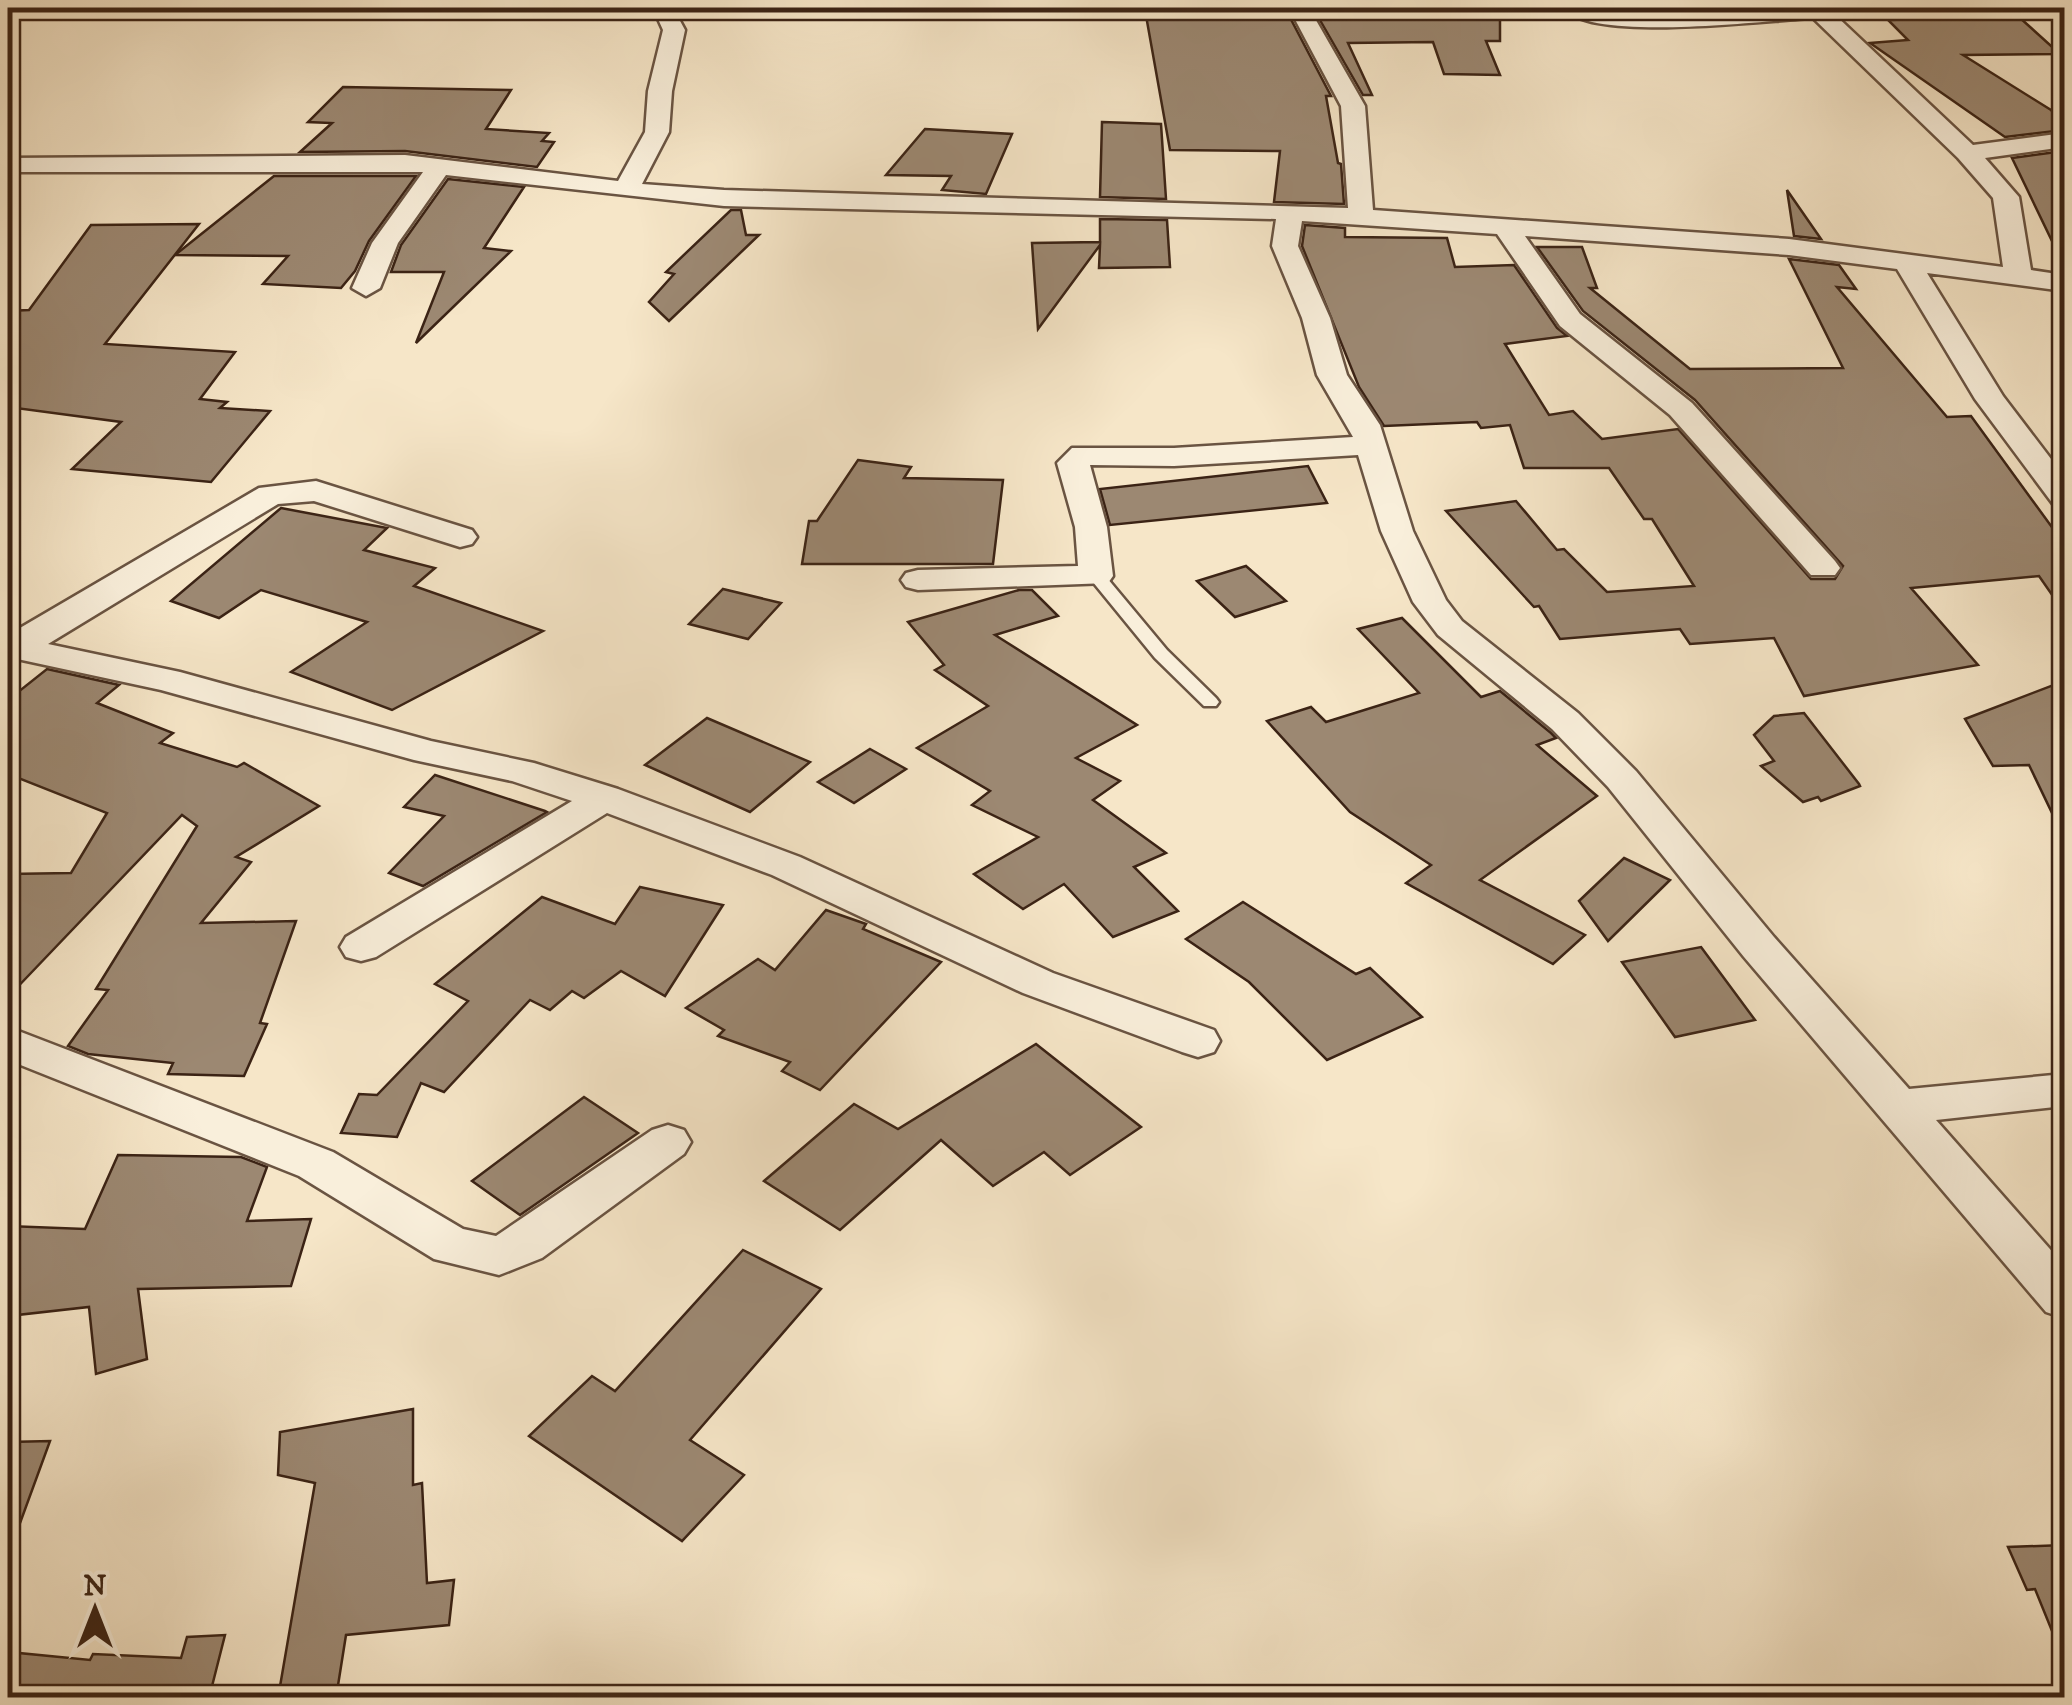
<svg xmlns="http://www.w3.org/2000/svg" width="2072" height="1705" font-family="'IM FELL DW Pica',serif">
	<rect width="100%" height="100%" fill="#f6e6c8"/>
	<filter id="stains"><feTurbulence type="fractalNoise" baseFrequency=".002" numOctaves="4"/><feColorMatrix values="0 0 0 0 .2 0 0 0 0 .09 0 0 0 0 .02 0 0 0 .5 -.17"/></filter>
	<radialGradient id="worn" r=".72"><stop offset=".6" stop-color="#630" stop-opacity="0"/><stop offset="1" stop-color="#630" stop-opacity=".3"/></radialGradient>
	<g fill="#9c8872" stroke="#3b2315" stroke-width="2.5">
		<path d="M1172,8H1285L1331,96H1326L1338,163L1341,164L1344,204L1274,202L1280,151L1170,150L1145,10Z"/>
		<path d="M1313,8H1500V41H1486L1500,75L1444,74L1433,42L1348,43L1372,95H1363Z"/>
		<path d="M1945,8H2009L2060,54L1963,55L2051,110L2064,123V130L2005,137L1870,43L1908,40L1888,20L1955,18Z"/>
		<path d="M343,87L511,90L486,129L549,133L542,141L554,142L537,167L405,151L300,152L332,123L308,122Z"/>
		<path d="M1102,122L1161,124L1166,199L1100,197Z"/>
		<path d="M925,129L1012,134L986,194L942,190L951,176L886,175Z"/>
		<path d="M2064,151V266L2012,158Z"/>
		<path d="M274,176H416L369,241L355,271L341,288L263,284L288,256L175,255Z"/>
		<path d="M448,179L524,187L484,248L511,251L416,343L444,272H391L401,245Z"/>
		<path d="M1787,190L1821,239L1794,236Z"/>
		<path d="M731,210H741L746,235H759L669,321L649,302L674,274L666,272Z"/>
		<path d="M1100,219L1167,220L1170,267L1099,268L1100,245L1038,329L1032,243L1100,242Z"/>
		<path d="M199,224L105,344L235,352L200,399L227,402L220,408L270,411L211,482L72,469L121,422L8,407V311L29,310L91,225Z"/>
		<path d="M1305,225L1345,228V237L1447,238L1455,267L1514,265L1557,328L1567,336L1505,344L1549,415L1573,411L1602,439L1678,429L1811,579H1835L1843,566L1695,400L1583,311L1537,247H1582L1597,288H1590L1690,369L1843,368L1789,259L1839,265L1856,289L1837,287L1947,417L1971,416L2054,530H2064V612L2039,576L1911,588L1978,665L1804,696L1774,638L1690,644L1680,629L1560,639L1539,606L1534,607L1446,511L1516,501L1557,550L1564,549L1607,592L1694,586L1652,519H1644L1609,468H1524L1510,425L1481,428L1477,422L1384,426L1359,387L1302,246Z"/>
		<path d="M858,460L911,467L904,478L1003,480L993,564H802L809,521H817Z"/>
		<path d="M1308,466L1327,503L1110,525L1100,489Z"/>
		<path d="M281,508L387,528L364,550L435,568L414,586L543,631L392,710L291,672L367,622L261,590L219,618L171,601Z"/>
		<path d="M1246,566L1286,601L1235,617L1197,581Z"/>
		<path d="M723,589L781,603L748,639L689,624Z"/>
		<path d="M1019,590H1032L1058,616L995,635L1137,725L1076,758L1120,781L1093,800L1166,853L1134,867L1178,911L1113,937L1064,884L1023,909L974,874L1038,837L972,805L990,791L917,748L988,706L935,670L944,665L908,622Z"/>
		<path d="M1402,618L1481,697L1500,691L1551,733L1556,738L1537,745L1597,796L1480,880L1585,935L1553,964L1406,883L1431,865L1350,812L1267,721L1311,707L1326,722L1419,693L1358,629Z"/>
		<path d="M47,669L119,685L97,703L173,733L160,743L237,767L244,763L319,806L236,857L251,862L201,923L296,921L260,1023L267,1024L244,1076L168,1074L173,1063L88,1054L68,1046L108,990L96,989L197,826L182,815L8,997V874L71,873L107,813L8,774V700Z"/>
		<path d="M2064,681V838L2029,765L1993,766L1965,719Z"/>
		<path d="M1804,713L1859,784L1860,786L1821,801L1818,797L1803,802L1761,766L1774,761L1754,735L1774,716Z"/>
		<path d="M707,718L810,762L750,812L645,765Z"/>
		<path d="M870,749L906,769L854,803L818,782Z"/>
		<path d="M435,775L545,811L547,812L423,886L389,873L444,816L404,807Z"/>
		<path d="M1624,858L1670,880L1608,941L1579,901Z"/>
		<path d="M640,887L723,905L665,996L621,971L584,998L572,991L550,1010L530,1000L444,1092L421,1083L397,1137L341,1133L359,1094L377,1095L468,1001L435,984L542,897L615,924Z"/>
		<path d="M1243,902L1356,974L1370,968L1422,1017L1327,1060L1249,982L1186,939Z"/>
		<path d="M826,910L866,924L863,929L941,962L820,1090L782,1071L790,1062L718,1036L724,1030L686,1008L758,959L775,970Z"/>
		<path d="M1701,947L1755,1020L1675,1037L1622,962Z"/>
		<path d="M1036,1044L1141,1127L1070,1175L1044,1152L993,1186L941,1140L840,1230L764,1181L854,1104L898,1129Z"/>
		<path d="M584,1097L638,1133L520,1215L472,1181Z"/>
		<path d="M118,1155L241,1157L267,1167L247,1221L311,1219L291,1286L138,1289L147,1359L96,1374L89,1307L8,1316V1226L85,1229Z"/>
		<path d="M743,1250L821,1289L690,1440L744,1475L682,1541L529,1436L592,1376L615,1391Z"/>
		<path d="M413,1409V1485L422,1483L427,1583L454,1580L449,1625L346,1635L336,1698H278L315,1483L278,1475L280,1432Z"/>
		<path d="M50,1441L12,1545H8V1442Z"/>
		<path d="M2064,1545V1658H2063L2035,1589L2027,1590L2008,1547Z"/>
		<path d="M225,1635L209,1698H8V1652L90,1660L93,1654L181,1658L187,1637Z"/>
	</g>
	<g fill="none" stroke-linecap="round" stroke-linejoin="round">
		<defs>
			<path id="service" d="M1096,571L1102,572L1167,650L1216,698L1219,702L1216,706H1204L1155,658L1088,576Z"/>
			<g id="minor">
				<path d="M653,8H673L685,30L672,91L669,132L642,184L724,190L1348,208L1341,106L1289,8H1309L1365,106L1373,210L1789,239L2003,267L1993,198L1958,158L1813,18C1766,20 1590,43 1564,8H1590L1624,16L1834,8L1832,12L1973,145L2064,133V147L1985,158L2019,197L2031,270L2064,275V291L1927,273L2003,396L2064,476V507L2053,504L1975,399L1897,269L1789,255L1525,236L1580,314L1692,403L1835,561L1840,568L1835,575H1811L1670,415L1560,326L1497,234L1302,221L1298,246L1330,318L1347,375L1380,425L1413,531L1446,600L1462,621L1578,713L1636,771L1774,937L1909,1089L2064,1074V1106L1936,1120L2064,1265V1318L2046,1312L1744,957L1608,787L1552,729L1438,635L1413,602L1381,531L1358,455L1174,466L1090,465L1107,527L1113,576L1108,583L918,590L906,587L901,580L906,573L918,570L1078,566L1075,527L1057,463L1072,448H1174L1353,437L1317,375L1302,318L1272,246L1276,219L724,206L446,175L398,243L380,288L366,296L352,288L372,243L423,172H8V158L405,155L618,181L645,132L648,91L663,30Z"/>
				<path d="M316,481L472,530L477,537L472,544L460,547L314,501L278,504L48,644L180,672L431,741L534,763L618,789L800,857L1053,973L1214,1030L1220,1041L1214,1052L1198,1057L1182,1052L1023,993L772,875L607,813L376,957L361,961L346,957L340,947L346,937L572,801L512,781L414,760L161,690L8,657V635L259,488Z"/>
				<path d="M8,1027L333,1152L463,1229L496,1236L652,1130L668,1125L684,1130L691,1142L684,1154L542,1258L499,1275L434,1259L299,1176L8,1060Z"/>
			</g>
		</defs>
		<use href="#service" stroke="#6a5442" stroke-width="5"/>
		<use href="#minor" stroke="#6a5442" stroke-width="5"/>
		<use href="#service" fill="#f9efdb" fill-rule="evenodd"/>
		<use href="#minor" fill="#f9efdb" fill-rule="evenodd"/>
	</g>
	<rect width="2072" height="1705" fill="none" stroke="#f6e6c8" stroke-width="40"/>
	<rect x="10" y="10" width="2052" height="1685" fill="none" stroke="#3b2315" stroke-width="5"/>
	<rect x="20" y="20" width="2032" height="1665" fill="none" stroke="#3b2315" stroke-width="2.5"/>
	<g transform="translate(95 1610)" stroke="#f9efdb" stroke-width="8" paint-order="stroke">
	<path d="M0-8L18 38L0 25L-18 38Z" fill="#3b2315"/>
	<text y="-15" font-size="28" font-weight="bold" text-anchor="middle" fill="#3b2315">N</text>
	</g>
	<rect width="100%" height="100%" filter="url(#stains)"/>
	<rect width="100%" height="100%" fill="url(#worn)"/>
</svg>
